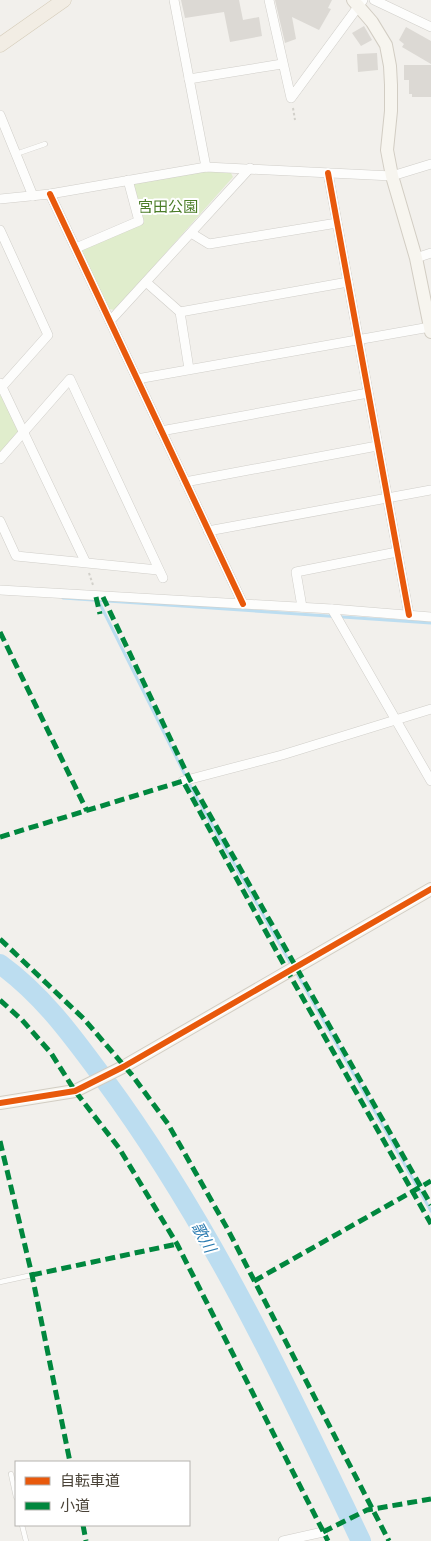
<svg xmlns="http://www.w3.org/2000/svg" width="431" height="1541" font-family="'PT Sans','Noto Sans JP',sans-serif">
	<rect width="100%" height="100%" fill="#f2f0ec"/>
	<g fill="#e0edcc">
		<path d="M205,171H230L233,177L115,310L108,309L81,251L83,247L141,223L132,183Z"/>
		<path d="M1,395L19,431L0,453V396Z"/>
	</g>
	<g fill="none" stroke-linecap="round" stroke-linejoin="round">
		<g stroke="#bcddf0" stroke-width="3">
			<path d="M63,598L431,623"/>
			<path d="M98,600L193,791L292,966"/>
			<path d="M296,972L431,1211"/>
		</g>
		<path stroke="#bcddf0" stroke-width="20" d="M0,964C43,995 73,1037 104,1079C209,1221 285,1382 361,1541"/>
	</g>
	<g fill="#dcd9d4">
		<path d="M181,0H239L243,20L259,17L262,36L230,42L224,12L185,18Z"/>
		<path d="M275,0H332L328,8L331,9L319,30L292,17L296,39L285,43Z"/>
		<path d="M364,26L372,40L361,46L352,33Z"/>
		<path d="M406,27L431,41V64L402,47L404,44L399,40Z"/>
		<path d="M377,53L378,70L358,72L357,54Z"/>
		<path d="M404,65H431V97H412V94H409V80H404Z"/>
	</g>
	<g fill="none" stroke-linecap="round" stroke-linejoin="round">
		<defs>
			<g id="lane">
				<path d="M16,154L45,144"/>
				<path d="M0,1282L32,1275"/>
				<path d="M11,1474L16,1497"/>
				<path d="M22,1525L26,1541"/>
			</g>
			<g id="street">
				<path d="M174,0L206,167"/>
				<path d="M269,0L291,98L363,0"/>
				<path d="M374,0L431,27"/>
				<path d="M189,79L282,64"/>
				<path d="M0,115L33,196"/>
				<path d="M328,173L409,615"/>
				<path d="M50,194L243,604"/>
				<path d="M0,199L50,194L206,167L392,176L431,164"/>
				<path d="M0,230L48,335L0,389"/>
				<path d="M191,233L209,244L337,223"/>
				<path d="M76,248L139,221L128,180"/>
				<path d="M416,258L431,253"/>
				<path d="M146,282L180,312L189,369"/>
				<path d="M180,312L348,282"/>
				<path d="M110,321L250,168"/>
				<path d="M137,379L430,327"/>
				<path d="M0,383L85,561"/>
				<path d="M161,431L368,393"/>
				<path d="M0,459L70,379L163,578"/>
				<path d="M185,482L377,446"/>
				<path d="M0,521L16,556L158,570"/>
				<path d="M208,531L431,490"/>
				<path d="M0,590L332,609L431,617"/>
				<path d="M302,607L296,572L397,552"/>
				<path d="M332,609L431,781"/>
				<path d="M183,781L282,755L431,709"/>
				<path d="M283,1541L323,1532"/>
			</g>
			<g id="secondary">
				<path d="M353,0L372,22L386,45L390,66L391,85V111L387,150L392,176L416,258L431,332"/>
				<path d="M0,1103L75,1091L123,1067L431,889"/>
			</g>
			<path id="primary" d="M0,45L64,0"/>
		</defs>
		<use href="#lane" stroke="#d0cec9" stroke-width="5.5"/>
		<use href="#street" stroke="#d0cec9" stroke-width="10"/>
		<use href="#secondary" stroke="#d2cdc3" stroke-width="14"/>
		<use href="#primary" stroke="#d5ccb9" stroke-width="15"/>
		<g stroke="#d2d0ca" stroke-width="2" stroke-dasharray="2.5 2.5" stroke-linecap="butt">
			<path d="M293,108L295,120"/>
			<path d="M89,573L93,585"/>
		</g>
		<use href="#lane" stroke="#fdfdfc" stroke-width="4.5"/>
		<use href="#street" stroke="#fdfdfc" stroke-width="9"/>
		<use href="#secondary" stroke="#f7f5ef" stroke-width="12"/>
		<use href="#primary" stroke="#f2ede4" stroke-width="14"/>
		<g stroke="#00873e" stroke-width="5" stroke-dasharray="10 5" stroke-linecap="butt">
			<path d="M96,597L100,614"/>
			<path d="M103,597L190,780L431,1205"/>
			<path d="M0,632L87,811"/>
			<path d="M0,837L183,781L288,972L431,1224"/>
			<path d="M0,939L84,1019L132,1075L168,1124L227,1228L389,1541"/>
			<path d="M0,1000L22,1020L51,1053L75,1091L119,1148L177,1244L328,1541"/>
			<path d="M0,1141L32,1275L70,1462"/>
			<path d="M32,1275L177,1244"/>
			<path d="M254,1281L431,1181"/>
			<path d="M83,1525L86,1541"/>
			<path d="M323,1532L367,1510L431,1499"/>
		</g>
		<defs>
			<g id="cycleway">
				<path d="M328,173L409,615"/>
				<path d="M50,194L243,604"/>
				<path d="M0,1103L75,1091L123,1067L431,889"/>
			</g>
		</defs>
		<use href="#cycleway" stroke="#fff" stroke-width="9"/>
		<use href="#cycleway" stroke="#e8590c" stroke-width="6"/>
	</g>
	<g text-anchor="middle" stroke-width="4" stroke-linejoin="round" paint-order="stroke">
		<g font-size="15" fill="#4b7d28" stroke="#fff">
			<text x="168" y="212">宮田公園</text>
		</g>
		<g font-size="16" font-style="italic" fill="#2c7cb1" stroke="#fff">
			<text transform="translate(204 1237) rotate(61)" y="6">歌川</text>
		</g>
	</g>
	<rect x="15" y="1461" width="175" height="65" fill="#ffffff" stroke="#b6b3af"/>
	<rect x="25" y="1477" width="25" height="8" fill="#e8590c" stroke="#b6b3af"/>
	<text x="60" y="1486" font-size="15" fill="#494237">自転車道</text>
	<rect x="25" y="1502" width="25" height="8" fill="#00873e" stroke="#b6b3af"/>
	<text x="60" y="1511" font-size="15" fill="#494237">小道</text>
</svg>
